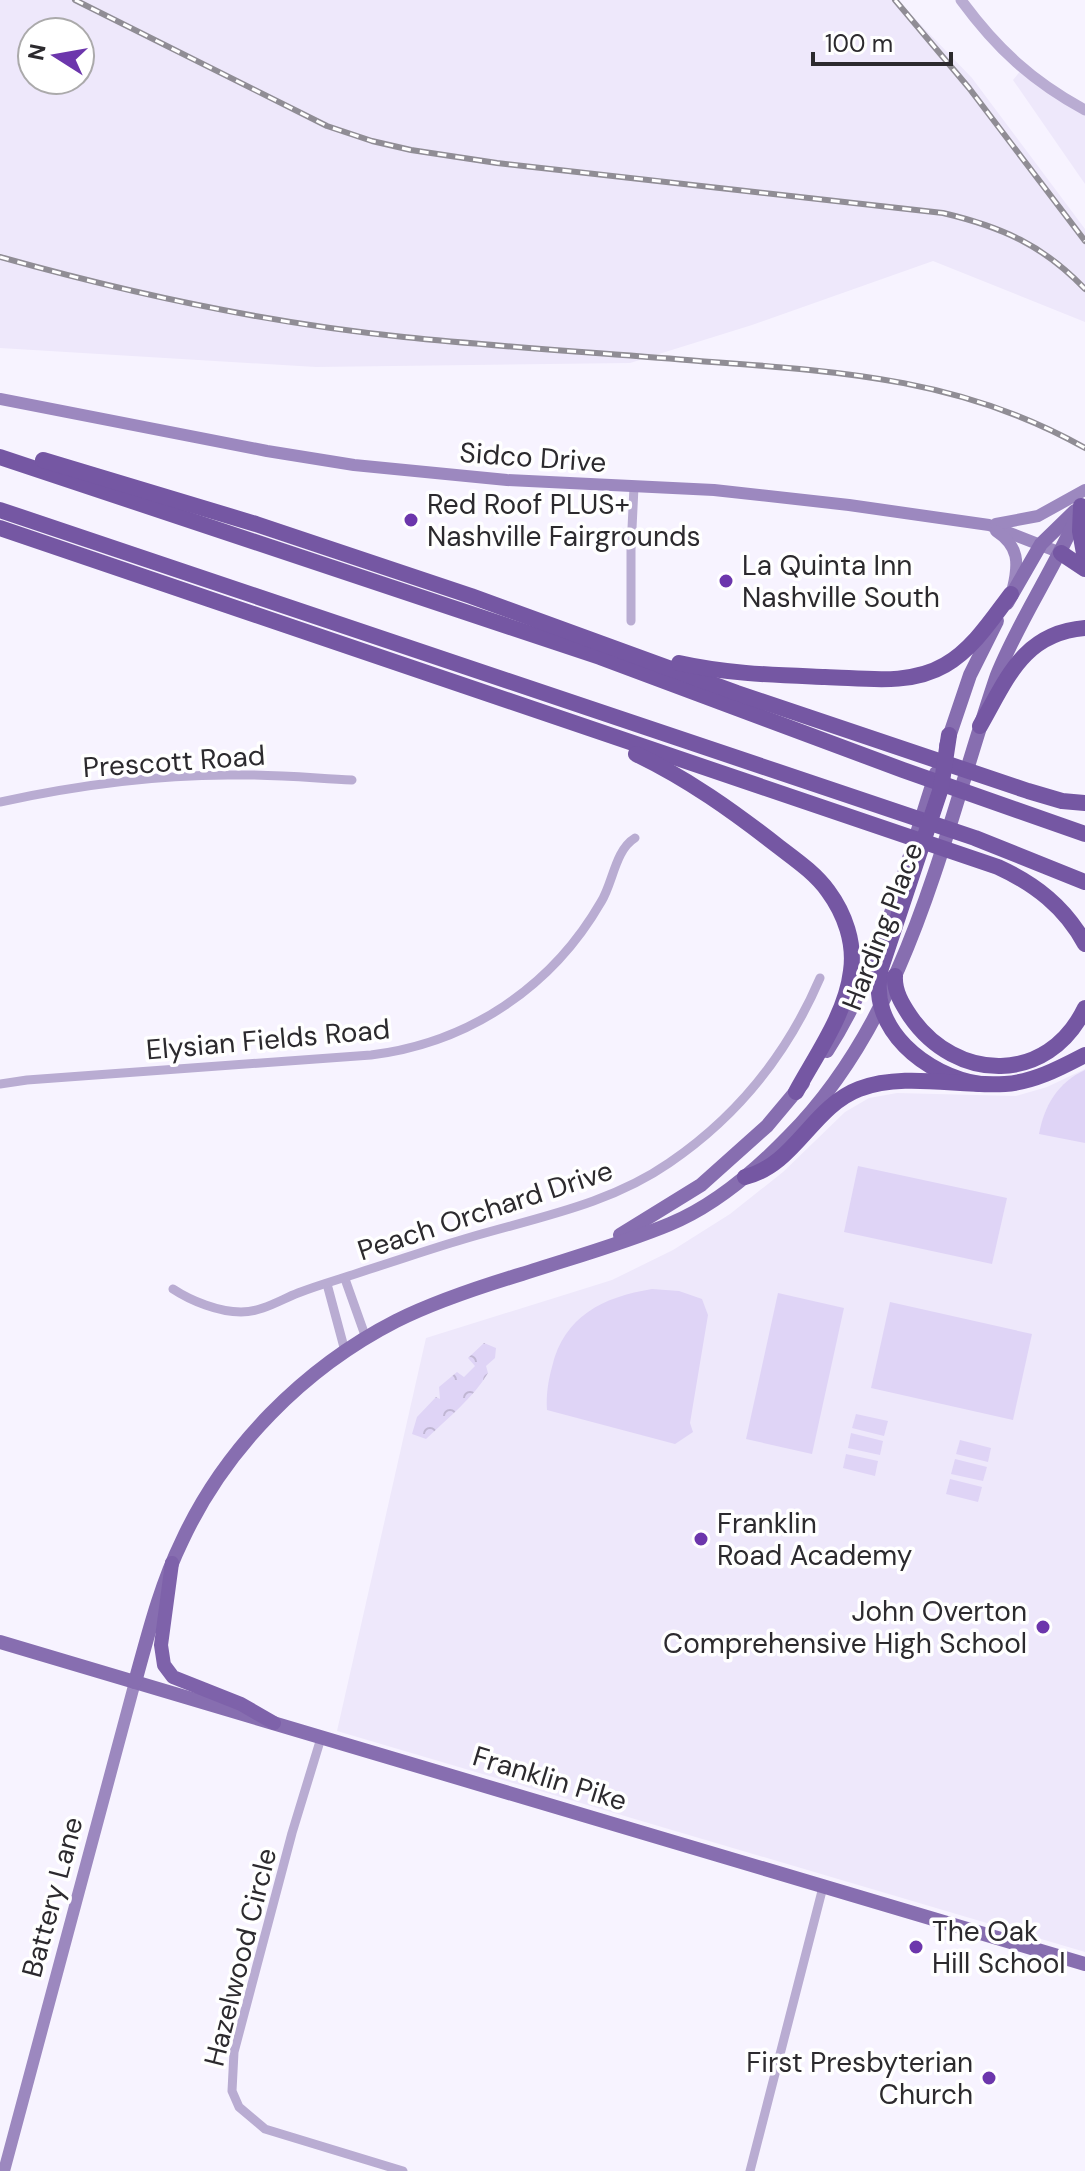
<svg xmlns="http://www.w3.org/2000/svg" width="1085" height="2171" font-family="'DM Sans',sans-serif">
	<defs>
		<pattern id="park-crowns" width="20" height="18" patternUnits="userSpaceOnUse" patternTransform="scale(2)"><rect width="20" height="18" fill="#dfd4f6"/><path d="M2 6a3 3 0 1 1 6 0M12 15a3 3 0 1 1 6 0" fill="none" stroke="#c0b6d3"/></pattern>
	</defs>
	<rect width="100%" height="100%" fill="#f7f3ff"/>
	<g fill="#eee8fb" fill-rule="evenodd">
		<path d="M0,0H897L972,78L1085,229V322L933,261L752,325L630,363L316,367L0,348ZM32,32H80V80H32Z"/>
		<path d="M1022,69L1085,110V184L1013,80Z"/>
		<path d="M1085,1069V1952L337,1731L426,1338L612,1280L673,1250L730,1214L783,1172L845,1112L869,1098L897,1093L1016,1096L1047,1087Z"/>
	</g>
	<path fill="url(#park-crowns)" d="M484,1343L496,1348L495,1358L486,1366L488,1373C473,1398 448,1418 426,1439L412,1434L417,1417L436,1397L440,1399L439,1387L457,1372L464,1377L475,1366L468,1358Z"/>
	<g fill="#dfd4f6">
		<path d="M1085,1070V1143L1039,1134C1044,1106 1058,1082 1085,1070Z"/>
		<path d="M858,1166L1007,1198L992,1264L844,1232Z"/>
		<path d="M652,1289L679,1291L702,1299L708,1315L690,1423L693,1432L675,1444L547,1410C546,1396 548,1381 552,1367C564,1316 603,1297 652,1289Z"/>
		<path d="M778,1293L844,1308L812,1454L746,1439Z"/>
		<path d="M890,1302L1032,1334L1013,1420L871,1388Z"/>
		<path d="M856,1414L888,1421L884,1436L852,1428Z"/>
		<path d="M851,1433L883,1441L880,1455L848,1448Z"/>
		<path d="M960,1440L991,1448L988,1462L956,1454Z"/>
		<path d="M846,1454L878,1461L875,1476L843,1468Z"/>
		<path d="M955,1459L987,1467L983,1481L951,1474Z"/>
		<path d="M950,1479L982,1487L978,1502L946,1494Z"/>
	</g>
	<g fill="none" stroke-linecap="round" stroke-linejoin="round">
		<g stroke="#b9acd2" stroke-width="9">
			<path d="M631,621V549L634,487"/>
			<path d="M0,802C74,786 152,775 228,775C269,774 311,778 352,780"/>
			<path d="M0,1084L27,1080L371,1055C469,1043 552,987 601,902C613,883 615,850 635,838"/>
			<path d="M345,1279L366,1338"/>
			<path d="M327,1284L345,1351"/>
			<path d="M173,1289C191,1301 219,1312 241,1312C262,1312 280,1300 298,1293C321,1284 344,1278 367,1270C402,1259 436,1247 471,1237C539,1217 610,1204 669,1163C738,1116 787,1055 820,978"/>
			<path d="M321,1738L292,1833L234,2052L232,2091L239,2107L265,2129L403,2171"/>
			<path d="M750,2171L823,1887"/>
		</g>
		<path stroke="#b9acd2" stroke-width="11" d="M961,0C997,49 1032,81 1085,110"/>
		<g stroke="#9c88bf" stroke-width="12">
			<path d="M0,399L267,451L354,465L507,480L714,490L849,505L989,525L1061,553"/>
			<path d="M996,524L1038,516L1085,490"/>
			<path d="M996,531C1019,546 1019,563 1013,588"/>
			<path d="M4,2171L135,1682"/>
		</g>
		<g stroke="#876eb0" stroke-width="14">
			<path d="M1007,603L1041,544L1075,511"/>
			<path d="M946,746L970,675L997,621"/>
			<path d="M827,1051C880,969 906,865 936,773"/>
			<path d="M620,1235L701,1185L767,1126L803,1083"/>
			<path d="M0,1642L1085,1964"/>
			<path d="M135,1682C148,1635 160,1586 182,1541C225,1448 304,1368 396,1321C436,1301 479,1287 522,1274C571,1258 622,1244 670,1224C714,1206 756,1170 789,1136C911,1013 943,833 997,675C1020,618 1055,568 1079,512"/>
		</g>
		<path stroke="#7e62aa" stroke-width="14" d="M172,1563L161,1645L164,1665L173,1677L241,1704L274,1723"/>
		<g stroke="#7557a3" stroke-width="16">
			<path d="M0,457L600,657L903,770L1085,834"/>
			<path d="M43,460L256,524L471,596L737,693L1028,791L1062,801L1085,803"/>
			<path d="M1081,506L1080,531L1085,559"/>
			<path d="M0,510L975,838L1085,882"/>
			<path d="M0,528L998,867C1035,884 1065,907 1085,944"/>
			<path d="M1061,553L1085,569"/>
			<path d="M679,663C728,674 776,675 825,677C865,678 909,686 945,665C973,649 992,619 1011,594"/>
			<path d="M980,726C1007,679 1023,633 1085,628"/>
			<path d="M949,735L941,788L881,968C866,1029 927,1076 980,1084"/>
			<path d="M636,754C688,779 733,811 779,847C796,860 815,873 828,891C845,914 855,943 851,971C846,1014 816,1055 796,1092"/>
			<path d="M895,976C894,991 902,1004 910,1016C956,1083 1048,1085 1085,1008"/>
			<path d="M745,1177C795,1165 812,1107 859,1089C905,1072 958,1087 1005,1084C1034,1082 1060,1068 1085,1055"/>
		</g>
		<defs>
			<g id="rail">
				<path d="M75,0L327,126L372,141L411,150L497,163L943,213C1002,227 1043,245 1085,289"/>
				<path d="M895,0L969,88L1085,241"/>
				<path d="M0,257C132,294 267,323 404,337C502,347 601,353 699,361C837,371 962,378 1085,448"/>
			</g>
		</defs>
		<use href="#rail" stroke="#908d95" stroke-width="6"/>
		<use href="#rail" stroke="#fff" stroke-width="3" stroke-dasharray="9" stroke-linecap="butt"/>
	</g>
	<g fill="#6c36ac" stroke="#fff" stroke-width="3">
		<circle cx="411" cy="520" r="8"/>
		<circle cx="726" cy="581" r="8"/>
		<circle cx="701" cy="1539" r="8"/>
		<circle cx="1043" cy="1627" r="8"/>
		<circle cx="916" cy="1947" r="8"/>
		<circle cx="989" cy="2078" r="8"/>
	</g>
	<g text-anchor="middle" stroke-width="7" stroke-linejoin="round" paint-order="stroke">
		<g font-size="28" fill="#2c2a2e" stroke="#fff">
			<text transform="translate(533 457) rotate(4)" y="10">Sidco Drive</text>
			<text transform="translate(174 761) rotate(-4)" y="10">Prescott Road</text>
			<text transform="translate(882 926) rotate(-69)" y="10">Harding Place</text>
			<text transform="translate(268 1039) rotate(-5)" y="10">Elysian Fields Road</text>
			<text transform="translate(485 1210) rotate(-18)" y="10">Peach Orchard Drive</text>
			<text transform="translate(550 1778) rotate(17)" y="10">Franklin Pike</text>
			<text transform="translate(52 1897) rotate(-75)" y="10">Battery Lane</text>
			<text transform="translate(240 1957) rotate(-76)" y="10">Hazelwood Circle</text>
		</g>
		<g font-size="28" fill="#2c2a2e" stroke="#fff" text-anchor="start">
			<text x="427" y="514">Red Roof PLUS+<tspan x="427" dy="32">Nashville Fairgrounds</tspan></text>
			<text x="742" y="575">La Quinta Inn<tspan x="742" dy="32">Nashville South</tspan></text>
			<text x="717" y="1533">Franklin<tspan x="717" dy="32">Road Academy</tspan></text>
			<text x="1027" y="1621" text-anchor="end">John Overton<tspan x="1027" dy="32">Comprehensive High School</tspan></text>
			<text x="932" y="1941">The Oak<tspan x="932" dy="32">Hill School</tspan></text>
			<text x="973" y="2072" text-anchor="end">First Presbyterian<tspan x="973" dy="32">Church</tspan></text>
		</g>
	</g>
	<g transform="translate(56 56) rotate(281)"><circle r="38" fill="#ffffff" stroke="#abaaab" stroke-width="2"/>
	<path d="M0-6L14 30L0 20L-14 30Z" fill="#6c36ac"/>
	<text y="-12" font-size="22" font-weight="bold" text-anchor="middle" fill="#2c2a2e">N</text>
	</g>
	<path d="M813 52v12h138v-12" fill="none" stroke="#2c2a2e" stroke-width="4"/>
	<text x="825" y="52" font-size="24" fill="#2c2a2e" stroke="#ffffff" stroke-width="6" paint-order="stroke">100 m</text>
</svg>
